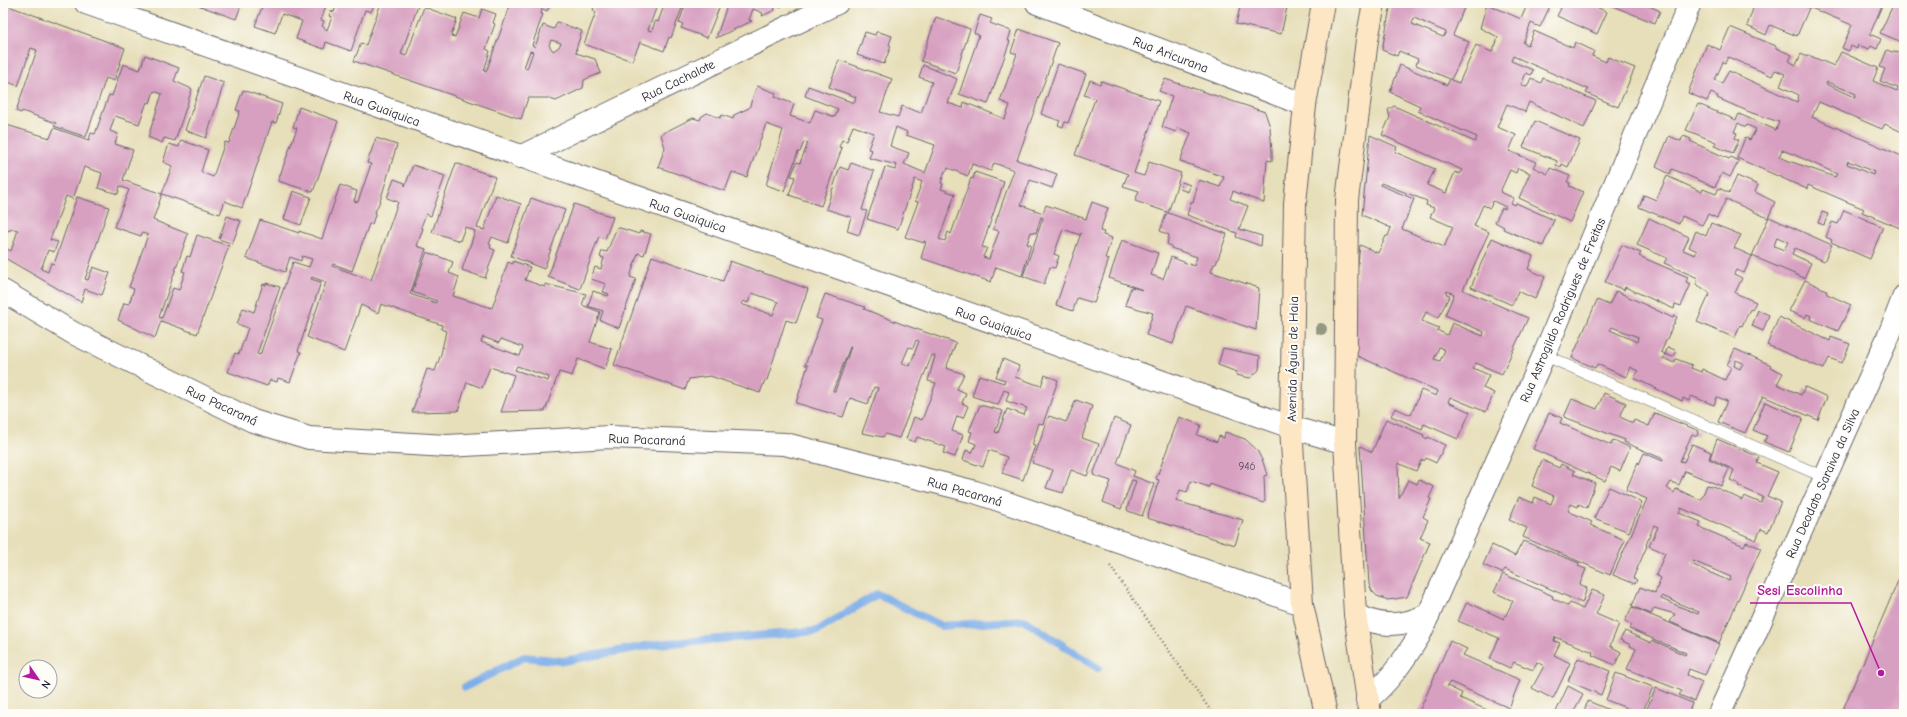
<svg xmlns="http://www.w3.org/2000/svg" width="1907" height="717" font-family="'Comic Neue',sans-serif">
	<rect width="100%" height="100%" fill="#fdfcf7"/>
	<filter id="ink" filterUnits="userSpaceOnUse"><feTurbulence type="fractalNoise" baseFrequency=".025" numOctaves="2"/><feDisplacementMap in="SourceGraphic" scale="8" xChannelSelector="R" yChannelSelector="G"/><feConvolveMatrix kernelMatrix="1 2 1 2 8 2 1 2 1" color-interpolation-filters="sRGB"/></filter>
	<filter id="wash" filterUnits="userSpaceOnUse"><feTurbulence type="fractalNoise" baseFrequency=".012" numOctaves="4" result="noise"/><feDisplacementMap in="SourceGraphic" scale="16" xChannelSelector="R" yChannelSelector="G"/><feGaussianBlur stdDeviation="0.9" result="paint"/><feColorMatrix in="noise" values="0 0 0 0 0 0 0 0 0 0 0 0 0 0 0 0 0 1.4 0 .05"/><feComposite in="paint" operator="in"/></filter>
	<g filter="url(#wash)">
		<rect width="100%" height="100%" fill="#e7dfba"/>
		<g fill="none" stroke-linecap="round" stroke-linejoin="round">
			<path stroke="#7eaee9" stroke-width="8" d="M465,687L524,657L563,661L657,644L817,631L877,594L941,626L1024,620L1098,668"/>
		</g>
		<g id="blocks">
			<g fill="#d79fc0" fill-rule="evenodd">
				<path d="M192,3H242L236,19Z"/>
				<path d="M252,3H303L308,6V3H327L321,20L324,21L322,26L327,30L332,17L329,16L331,11L334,12L337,3H375L371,12L365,10L351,51L326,42L324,49L296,39L302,21L282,14L275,33L255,26L262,7Z"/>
				<path d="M381,3H419L401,54L406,56L424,7L457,19L451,36L455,37L464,13L479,18L482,9L496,14L493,23L495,24L486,49L490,51L484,71L486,72L511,3H551L547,11L542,9L541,14H543L532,45L535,47L543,25L554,29L557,22L582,31L576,49H577L576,53L595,59L601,73L584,80L583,88L556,101L547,98H528L521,119L354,61L361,43L366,45ZM551,40L561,43L559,47L553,51L549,45ZM530,51L533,52L527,69L524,67Z"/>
				<path d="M595,3H658L648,30L652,31L655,21L658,22L665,3H684L671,38L669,37L664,51L640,42L632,61L584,44L596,12L593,10Z"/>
				<path d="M690,3H721L707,38L681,28L683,24L679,23L685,5L689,7Z"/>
				<path d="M728,3H789L780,7L774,5L775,10L762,16L763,13L753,9L749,20L752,21L716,38Z"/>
				<path d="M1241,3H1288L1281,34L1236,24Z"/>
				<path d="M1391,3H1466L1453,35L1469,42L1451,80L1459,83L1476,45L1492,52L1496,44L1498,37L1480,28L1487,4L1521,19L1528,3H1588L1607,12L1597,34L1557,16L1561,8L1551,4L1540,27L1531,23L1523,43L1528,45L1534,31L1573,48L1575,42L1594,51L1592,56L1606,62L1608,57L1635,68L1618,107L1586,93L1588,89L1513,56L1511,61L1533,70L1531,75L1526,73L1521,85L1527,87L1531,78L1541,83L1543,78L1596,101L1584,128L1529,102L1525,112L1507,104L1497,127L1516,135L1509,151L1536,162L1533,167L1548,174L1550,168L1570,176L1567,182L1570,183L1569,186L1583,192L1570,222L1519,198L1530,173L1518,168L1516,173L1510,170L1500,192L1514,198L1511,203L1515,205L1516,203L1554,220L1543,246L1503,229L1504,227L1495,222L1502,208L1505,209L1506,207L1493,201L1490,208L1483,205L1474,226L1489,232L1463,290L1528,318L1502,374L1476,363L1473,368L1489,375L1483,388L1494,393L1486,412L1450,397L1448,402L1470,412L1458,439L1424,424L1422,429L1391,416L1395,408L1411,415L1421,390L1436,396L1438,391L1355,355L1353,310L1360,245L1378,253L1386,236H1388L1391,228L1362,215L1370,135L1397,147L1395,152L1435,169L1427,185L1446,193L1455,172L1460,174L1462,170L1382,135L1390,117L1388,110L1394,106L1475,142L1477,137L1418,111L1420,106L1390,92L1400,65L1447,85L1450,79L1416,65L1418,59L1399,51L1397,56L1382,50ZM1414,18L1446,32L1443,37L1412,24ZM1381,183L1427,201L1426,205L1434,208L1430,217L1453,227L1444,247L1402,229L1414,199L1380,185ZM1447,291L1454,294L1445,315L1484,332L1483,336L1452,323L1447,335L1437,330L1439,328L1422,321L1426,312L1438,318L1450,295L1446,294ZM1439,347L1445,350L1440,361L1434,359Z"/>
				<path d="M1605,3H1648L1647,5L1660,11L1655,23Z"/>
				<path d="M1755,3H1797L1809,8L1797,36L1770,25L1766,35L1747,26Z"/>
				<path d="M1799,3H1850L1856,6L1851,3H1883L1870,34L1881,39L1877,49L1871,46L1869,49L1858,45L1857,49L1851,46L1849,51L1842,48L1852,25Z"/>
				<path d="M1894,3H1904V43L1880,33Z"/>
				<path d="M3,4L125,48L114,81L106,78L86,137L54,126L56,123L22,111L21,113L16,111L37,50L31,48L18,86L3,80Z"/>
				<path d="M980,15L992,19L990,23L1011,31L1008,41H1010L988,104L959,94L979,35L974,33Z"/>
				<path d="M936,17L970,29L956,73L921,61Z"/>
				<path d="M1730,27L1776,46V48L1792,55L1789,61L1796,65L1801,54L1807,57L1808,55L1834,66L1841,52L1878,68L1873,81L1897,91L1898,88L1880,81L1885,69L1880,67L1887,50L1892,52L1894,51L1904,55V133L1885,124L1882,129L1819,102L1812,117L1904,157V219L1900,228L1862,212L1864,209L1808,185L1807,189L1737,158L1745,138L1750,140L1756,129L1747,125L1746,127L1738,123L1734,132L1737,133L1735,138L1739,140L1733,153L1714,146L1716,142L1686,130L1698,104L1736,120L1739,114L1776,130L1779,122L1752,113L1717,98L1718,96L1711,93L1707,101L1688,93L1707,44L1720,50ZM1728,57L1772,76L1775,70L1785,74L1780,86L1799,95L1797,102L1729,71L1722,83L1715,80L1723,62L1725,63ZM1827,82L1856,94L1855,97L1826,84ZM1782,150L1795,155L1837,174L1835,177L1792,162L1779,157ZM1848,161L1874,172L1873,175L1847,164Z"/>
				<path d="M1019,29L1058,43L1017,160L1057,174L1052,188L1030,180L1021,205L1043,213L1046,205L1086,219L1092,202L1108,208L1100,231L1104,232L1103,235L1112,238L1105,258L1109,259L1094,303L1077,298L1073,311L1056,305L1081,233L1080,235L1063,229L1054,254L1059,256L1055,268L1050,267L1044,284L1023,276L1043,218L1041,217L1036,233L1031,232L1027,244L1031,245L1022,276L996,267L991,282L921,258L926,242L924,241V243L905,237L918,202L915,201L922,182L915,179L898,229L867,219L885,167L895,170L897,165L869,158L872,150L868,149L874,133L853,126L847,141L842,140L839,147L842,148L821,206L789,195L795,177L791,176L797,162L800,163L808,143L804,142L800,152H798L784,191L766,185L783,130L766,124L747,177L732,172L725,191L658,167L665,148L661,134L693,118L700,120L701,117L707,113L720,118L722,115L733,119L734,115L749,108L757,86L776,93L775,97L794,104L790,116L810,123L815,110L835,117L838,109L805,96L808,86L854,103L856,97L829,87L839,60L892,79L880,112L898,117L902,106L921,113L932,82L919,77L923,65L957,79L948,103L963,108L964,102L1005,119L1010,105L1000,101L1017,54L1011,52ZM896,127L907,132L906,135L935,145L925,173L904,164L909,153L890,146ZM994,163L1014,170L993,229L999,231L989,259L983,257L987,248L982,247L1004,182L975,172L973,179L971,178L951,234L948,232L945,241L939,239L955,194L941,189L943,184L941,183L945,171H947L948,168L968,176L972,164L991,171Z"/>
				<path d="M865,32L875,35L876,32H879L892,36L889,45L891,46L884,64L857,55Z"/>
				<path d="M145,55L179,68L174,81L192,89L175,141L164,138L162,143L148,137L162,94L154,91L150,103L147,102L139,124L115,116L110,131L118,134L115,144L133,150L123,180L162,194L153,220L188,234L159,317L162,318L173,288L179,290L185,272L182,271L187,256L190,257L197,235L229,246L197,334L161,321L155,338L118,320L124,303L129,304L134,289L129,287L148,235L142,233L141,236L114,227L129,190L120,186L118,194L98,188L102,173L84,167L73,199L66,196L50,240L58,242L54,252L48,250L41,269L48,272L51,263L54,264L77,197L109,207L85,279L88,280L93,267L110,273L102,295L85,289L81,302L3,257V247L11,251L18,230L13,229L7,231L3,241V124L50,138L54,128L89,140L91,133L95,134L109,95L112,96L123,64L140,70Z"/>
				<path d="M1058,64L1086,74L1068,123L1065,122L1063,127L1058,125L1060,121L1041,114Z"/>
				<path d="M204,76L224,83L206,138L185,130Z"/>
				<path d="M1165,79L1265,112L1270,127L1272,151V161L1267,160L1264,203L1233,191L1230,199L1248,206L1239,229L1262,236L1261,246L1236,237L1237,233L1187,215L1191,202L1193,203L1199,180L1220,187L1224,177L1180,161L1191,133L1178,128L1176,132L1162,127L1172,96L1159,91Z"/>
				<path d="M1090,80L1100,84L1101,81L1159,101L1134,173L1144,176L1149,162L1181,173L1168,213L1227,234L1216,264H1214L1211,272L1259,288L1256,330L1186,306L1173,344L1146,335L1153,313L1125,305L1131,287L1143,290L1109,278L1122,240L1158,253L1151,275L1163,279L1171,257L1194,266L1197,257L1171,248V246L1167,244L1169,235L1160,231L1167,212L1135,201L1139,191L1123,186L1128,174L1075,155L1095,99L1084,95Z"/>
				<path d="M243,90L282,104L276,123L272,122L242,208L225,201L220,214L162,194L172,166L163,162L169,144L179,147L181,140L208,150L201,172L213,177L225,142L229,143L240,111L236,110Z"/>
				<path d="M299,107L338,121L313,192L278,181L297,128L293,127Z"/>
				<path d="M1535,121L1580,140L1568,167L1562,164L1561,167L1556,165L1557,161L1523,147Z"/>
				<path d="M1669,136L1681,141L1683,136L1686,137L1691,139L1690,141L1729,159L1731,157L1739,161L1730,177L1722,173L1715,187L1672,169L1670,174L1656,167Z"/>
				<path d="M376,138L397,145L380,201L375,212H376L372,224H369L352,271L333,264L332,266L371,280L398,202L387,198L394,179L405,183V186L413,165L445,176L431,216L426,214L421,227L423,228L417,246L426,249L410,294L436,303L437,301L412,292L427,252L453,262L449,273L459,277L453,296L492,308L508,262L513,264V261L530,267L525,280L545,287V284L586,294L582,305L600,312L590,342L612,349L605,369L578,359L572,376L559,372L545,411L501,412L514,375L490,367L482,388L467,382L458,411L412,412L427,369L435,371L441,354L446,331L441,329L442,325L381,304L378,313L361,305L344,352L307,337L326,282L312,277L311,279L321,282L298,351L301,352L290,382L278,378L277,382L270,380L267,386L228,372L235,353L239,354L248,328L237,324L243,308L254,312L263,284L266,285V283L280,287L257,354L260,355L293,262L309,267L312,259L302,256L301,261L290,257L285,272L246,258L260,220L299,233V231L322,239L340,185L357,191L354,201L358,202L371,164L367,163ZM483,337L499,343L501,339L523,347L520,356L481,342ZM517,366L549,377L548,381L515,370Z"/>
				<path d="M456,163L495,177L477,228L484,230L496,195L521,204L508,243L492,237L489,244L491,245L490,248L495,250L485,278L462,270L475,231L465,227L460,241L432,232Z"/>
				<path d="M851,163L874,171L862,210L867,211L859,235L847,231L851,217L826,209L840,167L848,170Z"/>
				<path d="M1667,176L1702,192L1703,189L1716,194L1719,188L1729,193L1737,176L1758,185L1755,192L1775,202L1768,218L1726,199L1717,218L1708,214L1702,225L1682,216L1679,224L1639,207L1644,195L1656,200Z"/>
				<path d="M1182,182L1190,185L1188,192L1180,189Z"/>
				<path d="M293,191L311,197L301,225L284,219Z"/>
				<path d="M531,198L565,210L544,269L511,256Z"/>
				<path d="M574,204L613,217L605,239L599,236L580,289L548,277Z"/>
				<path d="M1844,210L1883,227L1870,259L1831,242L1832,240L1826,237L1832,222L1838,224Z"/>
				<path d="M1822,212L1828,214L1824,225L1818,223Z"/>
				<path d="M227,216L241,221L232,244L219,239Z"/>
				<path d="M1769,217L1832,245L1824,261L1795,248L1792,254L1811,263L1804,278L1752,256ZM1777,237L1788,242L1784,250L1774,246Z"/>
				<path d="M1649,218L1689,237L1683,250L1695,255L1697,251L1689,247L1696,231L1706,236L1711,223L1741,235L1734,248L1752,256L1744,273L1736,270L1734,274L1742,278L1735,293L1756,302L1752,310L1750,309L1742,326L1740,325L1735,338L1697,322L1710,293L1696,284L1698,278L1664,263L1667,258L1637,245Z"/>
				<path d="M617,227L639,234L640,231L651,234L644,255L638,253L630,277L636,279L619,328L600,320L603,311L588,306L593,291L608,296L609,294L603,292L606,284L591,279L595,267L601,269L604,258L600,257L602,251L607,252Z"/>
				<path d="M1492,238L1533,256L1528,269L1545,277L1535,299L1518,291L1512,305L1471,287Z"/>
				<path d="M1622,245L1641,253L1639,256L1688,277L1686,282L1691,284L1681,306L1675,304L1674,309L1625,287L1624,290L1605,282Z"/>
				<path d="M652,256L723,281L730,261L808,289L796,323L786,320L767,380H765L760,393L710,376L689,379L685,390L614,365ZM752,293L778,302L773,315L741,304L743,301L748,303Z"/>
				<path d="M1805,280L1826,290L1827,294L1851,305L1838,331L1810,319L1811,316L1807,314L1805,318L1789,311Z"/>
				<path d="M1616,291L1673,318L1675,315L1677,317L1661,352L1665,354L1668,347L1677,351L1673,357L1665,354L1663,358L1674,363L1676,359L1692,365L1691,368L1701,372L1702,369L1725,380L1731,367L1727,365L1735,349L1771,365L1770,367L1783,373L1777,384L1801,395L1805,387L1827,397L1818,420L1763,396L1745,433L1718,422L1727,401L1717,397L1714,405L1691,396L1689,401L1683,398L1682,401L1634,378L1638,371L1630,367L1626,377L1597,364L1595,368L1572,358L1597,300L1609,305ZM1612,327L1638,337L1637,342L1610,330ZM1736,360L1743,363L1740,369L1734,366Z"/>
				<path d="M825,294L865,307L864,309L902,324L956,343L946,368L964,374L957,389L966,393L962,403L968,406L963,418L957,416L952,431L963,435L955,457L943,453L946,447L917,437L915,442L906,439L914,417L922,420L936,383L928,381L935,356L932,355L899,438L885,434L883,437L862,433L878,388L874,387L868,404L850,398L843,417L796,403L808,365H805L822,320L816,318ZM916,340L919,341L910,366L902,363L909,347L913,348ZM850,347H851L835,391H833Z"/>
				<path d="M1758,310L1769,315L1763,331L1752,326Z"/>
				<path d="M1779,317L1830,341L1831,337L1850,344L1842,363L1829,358L1824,369L1767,345Z"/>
				<path d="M1223,348L1260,356L1259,370L1250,378L1236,375L1237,372L1218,365Z"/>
				<path d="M1003,359L1019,366L1015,377L1041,386L1045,375L1058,380L1043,424L1039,423L1032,445L1035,446L1023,480L1002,473L1007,457L989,450L983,467L963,460L966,450L972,453L976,444L969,441L972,432L969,431L980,405L1003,411L995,432L998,433L1007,409L1024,415L1027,408L1006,401L1009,392L1004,390L998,405L972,396L979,375L1004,383L1005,380L996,377Z"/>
				<path d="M1604,393L1626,403L1620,417L1633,423L1634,420L1649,426L1655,413L1699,431L1697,436L1692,434L1680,461L1684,462L1692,444L1711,452L1709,459L1729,469L1721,486L1685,471L1679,485L1671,482L1667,488L1674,493L1676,489L1701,500L1707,485L1715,487L1742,500L1744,496L1761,503L1763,497L1738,486L1739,484L1730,480L1734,470L1710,458L1717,439L1759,457L1757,463L1778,472L1767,496L1781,502L1768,532L1761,529L1756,540L1681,508L1679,513L1701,522L1699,527L1744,546L1746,542L1761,548L1719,643L1670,622L1675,614L1654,608L1651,614L1632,606L1640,587L1655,593L1661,578L1656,575L1665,553L1649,546L1658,527L1654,525L1646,545L1647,546L1633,578L1637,580L1635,584L1613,575L1647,499L1626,490L1638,462L1639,464L1644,453L1663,461V459L1624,442L1625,440L1564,417L1572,399L1597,409ZM1693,561L1731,577L1729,581L1691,564ZM1662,596L1699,612L1698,614L1661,599Z"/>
				<path d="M1076,400L1092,406L1082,438L1099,444L1087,476L1071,470L1063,493L1046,488L1053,470L1032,463L1049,416L1066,422Z"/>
				<path d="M1765,402L1803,418L1789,452L1764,442L1767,436L1753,430Z"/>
				<path d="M1549,413L1562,418L1560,423L1611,445L1613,440L1630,447L1620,471L1611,467L1605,481L1533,449Z"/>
				<path d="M1179,417L1201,425L1197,435L1217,442L1219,436L1224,438L1225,432L1245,439L1257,450L1263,462L1267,475L1264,476L1265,501L1263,503L1210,484L1209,487L1191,481L1187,492L1180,490L1176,501L1243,520L1235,545L1147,518L1159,480L1156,479Z"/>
				<path d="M1114,418L1131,425L1117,463L1135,471L1133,476L1154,484L1142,516L1128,511L1127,509L1136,481L1132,480L1121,509L1103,502L1111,481L1093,475Z"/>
				<path d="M1386,419L1424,435L1423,436L1427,439L1428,437L1445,445L1436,463L1426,458L1424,461L1422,459L1416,471L1398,463L1399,498L1408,480L1417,484L1419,480L1434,487L1429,498L1431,499L1423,517L1428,520L1420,538L1430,542L1407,597L1388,600L1377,596L1372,591L1369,584L1360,446L1372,452Z"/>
				<path d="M1542,460L1559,468L1561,464L1575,471L1573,474L1595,483L1587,508L1579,504L1578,507L1571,504L1568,511L1592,522L1590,525L1625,540L1610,575L1523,537L1527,528L1509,520L1519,497L1533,503L1535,497L1551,504L1554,496L1532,486Z"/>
				<path d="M1609,487L1642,502L1629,532L1594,518Z"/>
				<path d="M1523,541L1579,563L1578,566L1586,569L1580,584L1587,588L1582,603L1505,569L1502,573L1483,565L1492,545L1515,556Z"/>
				<path d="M1904,567V714H1841L1881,621Z"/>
				<path d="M1503,574L1553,596L1552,598L1568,606L1570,603L1583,609L1592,590L1605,595L1596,614L1619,624L1610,646L1621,652L1615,665L1592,655L1593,652L1555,637L1554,641L1560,643L1554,655L1570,663L1553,699L1532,688L1544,666L1537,662L1533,670L1514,662L1510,668L1490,659L1499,638L1458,621L1467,602L1504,619L1513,601L1494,592Z"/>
				<path d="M1632,607L1719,644L1705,675L1689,669L1687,675L1702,682L1694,701L1679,695L1682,691L1627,669L1636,649L1630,646L1631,645L1620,640L1625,631L1651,643L1652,640L1685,655L1686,653L1630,629L1632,625L1625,621Z"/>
				<path d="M1450,641L1467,649L1463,655L1520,680L1509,708L1450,682L1447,686L1462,693L1460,698L1496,714H1418Z"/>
				<path d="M1578,658L1610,671L1601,695L1568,681Z"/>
				<path d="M1616,673L1653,687L1642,714L1606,700Z"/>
				<path d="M1568,686L1583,694L1572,714H1555Z"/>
				<path d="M1656,688L1692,703L1688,714L1645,713Z"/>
				<path d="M1588,701L1619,714L1583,713Z"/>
			</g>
		</g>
	</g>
	<g filter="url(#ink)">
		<use href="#blocks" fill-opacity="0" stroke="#676467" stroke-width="1"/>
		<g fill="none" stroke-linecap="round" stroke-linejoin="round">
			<defs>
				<path id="service" d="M1544,355L1824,477"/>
				<g id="minor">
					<path d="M86,3L1291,427L1345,443"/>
					<path d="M1037,3L1305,105"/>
					<path d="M520,157L837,3"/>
					<path d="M3,291L73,333L253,421L309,438L447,446L610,437L785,444L975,492L1302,604"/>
					<path d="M1355,614C1380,628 1403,627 1429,614"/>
					<path d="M1367,700C1389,682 1404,660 1419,636L1544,355L1690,3"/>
					<path d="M1719,714L1889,335L1904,296"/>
				</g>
				<g id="secondary">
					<path d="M1323,3L1305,105L1295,203L1291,427L1302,604L1326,714"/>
					<path d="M1370,714L1355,614L1345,443L1347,200L1367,40L1374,3"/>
				</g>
			</defs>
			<use href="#service" stroke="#676467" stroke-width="12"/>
			<use href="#minor" stroke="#676467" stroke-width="24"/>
			<use href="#secondary" stroke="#676467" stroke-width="24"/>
			<path stroke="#676467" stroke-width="2.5" stroke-dasharray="1 3" stroke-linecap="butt" d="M1110,566L1213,714"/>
			<use href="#service" stroke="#fff" stroke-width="11"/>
			<use href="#minor" stroke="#fff" stroke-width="22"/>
			<use href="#secondary" stroke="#fce6c4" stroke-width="22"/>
		</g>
		<circle fill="#939880" cx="1321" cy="329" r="6"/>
	</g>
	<g text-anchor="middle" stroke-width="4" stroke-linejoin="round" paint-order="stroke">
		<g font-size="11" fill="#4f415c">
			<text x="1247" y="470">946</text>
		</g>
		<g font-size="13" fill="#22223b" stroke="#fdfcf7">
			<text transform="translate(1171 54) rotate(21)" y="5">Rua Aricurana</text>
			<text transform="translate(678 80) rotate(-26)" y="5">Rua Cachalote</text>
			<text transform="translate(382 108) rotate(20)" y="5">Rua Guaiquica</text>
			<text transform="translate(688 215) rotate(19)" y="5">Rua Guaiquica</text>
			<text transform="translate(1562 310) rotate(-67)" y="5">Rua Astrogildo Rodrigues de Freitas</text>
			<text transform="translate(994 323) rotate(19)" y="5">Rua Guaiquica</text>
			<text transform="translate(1292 359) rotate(-89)" y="5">Avenida Águia de Haia</text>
			<text transform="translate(222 405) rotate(25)" y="5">Rua Pacaraná</text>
			<text transform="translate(647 439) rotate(2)" y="5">Rua Pacaraná</text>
			<text transform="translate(1822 483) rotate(-66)" y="5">Rua Deodato Saraiva da Silva</text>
			<text transform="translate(965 491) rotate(16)" y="5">Rua Pacaraná</text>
		</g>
	</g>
	<path fill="none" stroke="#b5179e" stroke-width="1.5" d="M1881 673L1851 603H1750"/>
	<circle fill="#b5179e" stroke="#fdfcf7" stroke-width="1.5" cx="1881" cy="673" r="4"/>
	<g font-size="14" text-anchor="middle" font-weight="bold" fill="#b5179e" stroke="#fdfcf7" stroke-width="4" stroke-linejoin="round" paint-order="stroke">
		<text x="1800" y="595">Sesi Escolinha</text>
	</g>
	<rect width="1907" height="717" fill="none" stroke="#fdfcf7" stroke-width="16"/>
	<g transform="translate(38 679) rotate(124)"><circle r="19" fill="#fdfcf7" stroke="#a5a5ac"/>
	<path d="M0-3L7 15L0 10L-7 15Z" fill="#b5179e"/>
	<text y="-6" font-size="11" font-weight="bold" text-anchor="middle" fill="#22223b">N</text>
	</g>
</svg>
